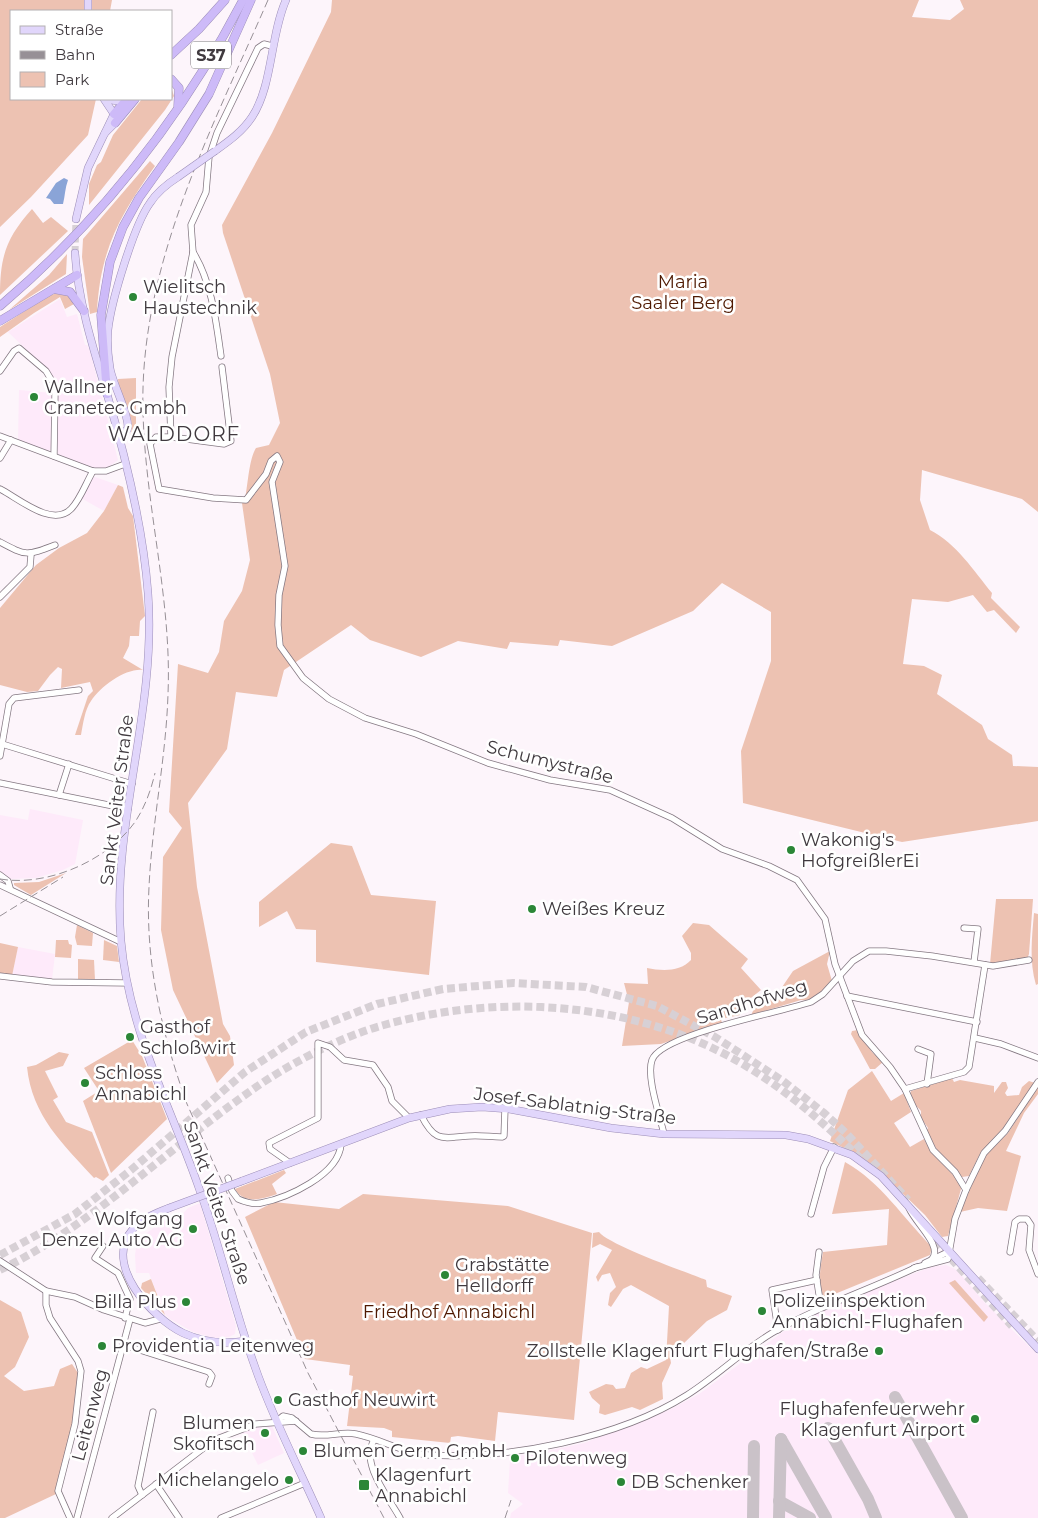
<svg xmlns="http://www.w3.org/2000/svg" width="1038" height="1518" font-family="Montserrat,sans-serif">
	<rect width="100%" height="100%" fill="#fdf5fb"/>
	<g fill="#feeafa">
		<path d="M60,299L67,317L77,314L85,345H87L90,351L118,460L107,468H91L58,454L57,393L44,366L8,332Z"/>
		<path d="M19,390L52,393L53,442L50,450L47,451L18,440Z"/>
		<path d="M95,477L118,485L104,511L81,498L92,478Z"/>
		<path d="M30,809L83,820L75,864L63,870L36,878L11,879L0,872V815L28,820Z"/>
		<path d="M18,947L55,954L52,980L12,976Z"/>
		<path d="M200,1203L236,1326L235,1334L229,1337L214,1338L193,1332L170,1319L165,1315L149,1273H136L135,1255L137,1241L148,1232L164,1221L182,1215L188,1208Z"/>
		<path d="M946,1265L957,1270L985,1303L1038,1355V1518H510L511,1513L523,1504L508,1493L510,1460L518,1459L517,1456L542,1452L547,1457V1451L584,1443L671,1409L699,1394L784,1331L814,1314L902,1278L931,1267Z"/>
		<path d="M268,1424L272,1426L284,1453L258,1465L241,1431Z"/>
	</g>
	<g fill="#edc2b2">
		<path d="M0,0H112L110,11H11V99H96L88,135L31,197L0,227Z"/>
		<path d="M332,0H919L912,17L950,20L964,9L960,0H1038V512L1022,499L922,470L920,500L930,530C957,544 973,570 992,593L991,598L1020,627L1016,633L994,610L987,612L973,595L948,602L912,599L903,664L924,666L942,675L937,694L982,725L988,739L1012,755L1013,766L1038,767V821L902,842L743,803L741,751L771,661V612L722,583L693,611L612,646L560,640L558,646L510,642L507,649L458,641L421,657L370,640L351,625L284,670L277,697L236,692L227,749L188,803L197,887L223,1024L230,1036L234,1065L217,1083L173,990L161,930L163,857L182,828L169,812L178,664L208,673L219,652L224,621L242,591L250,560L242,503L245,499C248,484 249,459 256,448L269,445L280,423L270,374L223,233L222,225L272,133L331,12Z"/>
		<path d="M171,87L174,96L165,110L89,205V184L97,165L101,162L113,135L142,99H171Z"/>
		<path d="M150,161L155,166C120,215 100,250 97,312L90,314L82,257L83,239Z"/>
		<path d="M32,209L43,223L51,217L68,231L0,295C0,257 6,238 32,209Z"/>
		<path d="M67,254L66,274L9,310L49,275Z"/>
		<path d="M59,293L67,295L74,304L65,309L60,297L34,313L0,337V327L50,295Z"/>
		<path d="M136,378V438L129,440C139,413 119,405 118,379Z"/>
		<path d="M118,485L123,487L128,508L133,516L145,616L140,621L139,636H130L129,646L123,658L143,670C126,668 101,686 91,701C85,709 83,724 81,735H75L88,696L93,691L90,682L61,688L62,669L58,667L50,675L38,691L27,692L0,685V608L36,565L59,548L87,533L104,511Z"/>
		<path d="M331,843L352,846L371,895L436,901L429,975L316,962V930L296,929L287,911L259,927V902Z"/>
		<path d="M66,873L31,895L14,885V883L39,882Z"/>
		<path d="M996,899H1033L1029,954L1027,959L990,964Z"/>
		<path d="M1034,913L1038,914V984L1036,985C1029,961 1032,937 1034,913Z"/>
		<path d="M693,923L709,925L748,959L741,968L761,990L738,1008L740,1015L721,1019L722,1023L661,1044L622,1046L629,1002L624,983L648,984L647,968C662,971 680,972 691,960V953L682,936Z"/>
		<path d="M77,925L93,933L92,946L77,945L75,937Z"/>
		<path d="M56,940H68L69,944L72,945L71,958L55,957Z"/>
		<path d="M104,940L117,946L119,962L103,960Z"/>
		<path d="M0,943L18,947L12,976L0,974Z"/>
		<path d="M830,951L827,964L832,981C824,989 814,1002 801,1000L751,1015L757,1003L776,996L793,971Z"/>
		<path d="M78,959L94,960L95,980H78Z"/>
		<path d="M858,1030L872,1052L883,1062L875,1069H870L851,1034L852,1031Z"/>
		<path d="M132,1040L142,1056L167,1119L111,1173L83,1101L99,1091L84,1068Z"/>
		<path d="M59,1052L69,1054L63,1066L45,1071L58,1097L53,1100L66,1122L92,1132L109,1175L103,1181L96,1177L94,1178C63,1144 32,1116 27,1067L36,1065Z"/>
		<path d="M872,1071L891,1101L904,1093L911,1112L894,1123L910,1147L924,1139L931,1152L960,1182L961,1189L948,1236L942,1237L925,1215L874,1166L858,1155L830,1141L848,1090Z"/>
		<path d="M952,1078L954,1082L960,1080L994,1086V1093L1002,1082H1006L1008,1088L1005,1093L1007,1096L1019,1095L1022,1087L1029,1081L1035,1083L1002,1130L980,1154L969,1176L962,1177L940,1155L926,1131L928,1128L921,1118V1111C916,1105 908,1099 911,1091Z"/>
		<path d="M1038,1087V1094L1024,1113L1006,1151L1021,1156L1007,1211L978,1208L960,1212L984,1157L1008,1133Z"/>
		<path d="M845,1162C881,1182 903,1218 932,1247L930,1255L825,1298C816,1287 821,1265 823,1252L887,1245L889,1209L832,1214Z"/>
		<path d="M284,1170L286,1173L272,1184L277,1194C263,1199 244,1205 235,1189Z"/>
		<path d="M363,1194L508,1206L592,1233L574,1420L498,1412L495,1441L458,1436L451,1437L450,1443L392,1437V1431L384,1428L347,1426L353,1376L349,1375L350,1365L305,1359L245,1217L274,1202L339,1209Z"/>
		<path d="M599,1232C609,1245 686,1272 706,1280L707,1287L732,1296L727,1310L707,1321L683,1344L672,1347L670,1357L671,1363L662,1383L663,1399L640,1410L632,1407L605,1415L599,1413L600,1405L592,1398L589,1392L606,1384L613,1385L616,1389L625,1388L631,1373L641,1367L647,1369L666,1360L669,1306L631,1285L623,1289L611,1307L608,1305L610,1293L616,1287L610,1273L602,1275L598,1282L596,1277L612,1250L600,1244L592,1248L593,1233Z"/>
		<path d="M151,1279L165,1315L141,1288L142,1283Z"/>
		<path d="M955,1280L988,1317L984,1322L949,1283Z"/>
		<path d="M0,1300L21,1312L29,1337L15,1367L4,1376L24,1391L54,1386L60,1369L72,1364L78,1373L76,1415L56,1494L5,1518H0Z"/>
	</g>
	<path fill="#8aa4d7" d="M64,178L68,180C65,188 65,196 63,204H54L50,199L46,198L56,183Z"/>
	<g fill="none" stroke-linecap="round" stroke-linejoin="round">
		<g stroke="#cac2c8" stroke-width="12">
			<path d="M895,1397L962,1518"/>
			<path d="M828,1428L868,1499L876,1518"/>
			<path d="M781,1439L826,1518"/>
			<path d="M779,1501L810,1518"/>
			<path d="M753,1518L754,1446"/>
			<path d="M779,1518L781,1439"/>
		</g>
		<path stroke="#d7d0d5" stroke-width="7" stroke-dasharray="7 3.5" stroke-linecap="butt" d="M75,253L76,219"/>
		<g stroke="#d7d0d5" stroke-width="8" stroke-dasharray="8 4" stroke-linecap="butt">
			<path d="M927,1232L1012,1326"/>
			<path d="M0,1255L75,1214L131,1170L245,1072L306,1032L377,1004L443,989L513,983L586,987L657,1006L715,1037L783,1081L824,1113L846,1133L908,1200"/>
			<path d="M0,1270C93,1225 167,1149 252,1090C287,1065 342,1036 384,1025C502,992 640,1002 746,1066C789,1092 825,1124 861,1159"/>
			<path d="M978,1278L1038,1341"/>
		</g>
		<defs>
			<g id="minor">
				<path d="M272,46L264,44L258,48L217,133L209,157L206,192L191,225L193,252L172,357L169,387L171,437H156L150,444L159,489L213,498L246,500L266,474L271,461L277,456L280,462L272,482L285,566L279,595L278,625L280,646L303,678L329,699L365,718L416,734L488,763L550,780L610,790L672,818L722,849L769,866L797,880L825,919L835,964L862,1035L890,1067L905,1089L933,1150L955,1172L966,1190L955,1219L948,1259L914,1268"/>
				<path d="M193,252C212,283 216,321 221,356"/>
				<path d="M0,371L14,351L19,348L46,371L52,381L55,393L54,456"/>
				<path d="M0,436L93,471H106L125,464"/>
				<path d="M171,437L224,444L231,441L222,367"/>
				<path d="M0,458L11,440"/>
				<path d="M0,489C18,498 52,528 71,509C80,500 86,483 93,471"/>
				<path d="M0,542C26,556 27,556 55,545"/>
				<path d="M0,597L30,567L31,555"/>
				<path d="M2,744L132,784"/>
				<path d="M0,756L9,704L14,698L79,690"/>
				<path d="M0,783L128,809"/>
				<path d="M59,795L69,764"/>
				<path d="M0,875L8,881L10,888"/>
				<path d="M0,885L121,942"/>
				<path d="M964,928L978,929L974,962"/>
				<path d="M0,976L52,982L127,983"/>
				<path d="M847,996L977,1022"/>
				<path d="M975,1038L1001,1044L1038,1058"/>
				<path d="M918,1049L931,1054L927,1084"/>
				<path d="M905,1089L964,1072L969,1067L985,965"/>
				<path d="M421,1115C435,1143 442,1138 469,1136C480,1135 491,1137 502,1137L504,1136L505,1109"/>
				<path d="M664,1134C660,1116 646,1077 652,1060C661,1034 782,1012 811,1002L823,994L853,961L869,951H886L932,956L993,966L1029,960"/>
				<path d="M290,1163L270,1149L269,1143L318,1118V1043L330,1047L344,1060L373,1065L388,1087L392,1101L409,1118"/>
				<path d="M228,1178L232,1191L238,1199C245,1202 253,1205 261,1203C287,1198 339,1175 341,1144"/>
				<path d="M966,1190L984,1153L1005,1131L1038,1082"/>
				<path d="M909,1208C916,1224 943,1246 932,1259"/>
				<path d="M811,1214L824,1167L834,1147"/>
				<path d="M103,1246L95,1258L118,1273L130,1299L125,1318"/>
				<path d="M819,1252L816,1275L821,1307"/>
				<path d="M1010,1252L1015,1222L1019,1219H1027L1031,1225L1029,1250L1038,1274"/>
				<path d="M0,1261L46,1291L75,1297L104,1310L145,1323L160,1319"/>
				<path d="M925,1263L948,1252"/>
				<path d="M46,1291V1305L50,1318L78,1361L81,1371L75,1424L58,1491L70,1518"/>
				<path d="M778,1330L772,1290L817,1280"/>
				<path d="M124,1345L209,1372L212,1376L209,1384"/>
				<path d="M277,1421L283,1416L292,1418L311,1434C326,1438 341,1431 356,1434C381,1439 402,1453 428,1455C508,1460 619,1438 687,1395C717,1376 742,1351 772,1333C819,1306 869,1290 917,1267"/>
				<path d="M374,1440C360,1464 388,1496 400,1518"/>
				<path d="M156,1484L179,1518"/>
				<path d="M142,1495L138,1486L153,1412"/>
				<path d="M77,1518L130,1319"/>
				<path d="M112,1518L214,1440L256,1424L296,1421"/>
				<path d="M221,1518L305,1483"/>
			</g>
			<g id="major">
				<path d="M88,0V11"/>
				<path d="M104,99L114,114L115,123L105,133"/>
				<path d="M105,99L124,102"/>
				<path d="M215,151C229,141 242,132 252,117C273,85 270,36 286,0"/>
				<path d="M76,219L88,168L114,114"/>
				<path d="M75,253C78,301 93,348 107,394C126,458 143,526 148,593C157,711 111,823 121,941C129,1031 171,1107 200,1191C221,1249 234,1309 255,1367C273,1419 299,1468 321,1518"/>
				<path d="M118,435L127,430C132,420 112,383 110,368C108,356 107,342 108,330C111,302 134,225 150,203C157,192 167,184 178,177"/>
				<path d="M242,1181L409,1118L450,1109L482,1107L509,1109L611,1128L664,1134L786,1135L808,1139L852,1155L881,1176L1038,1349"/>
				<path d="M169,1208C156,1213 143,1218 133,1229C102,1264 152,1318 183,1333C202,1342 225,1344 246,1341"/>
			</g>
			<g id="highway">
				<path d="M171,55L199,29L225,0"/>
				<path d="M171,79L179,88L178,106"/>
				<path d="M114,114L127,99"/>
				<path d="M115,123L135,99"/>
				<path d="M54,289L70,292L84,311"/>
				<path d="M0,306C100,221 182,117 243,0"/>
				<path d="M0,321L77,275"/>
				<path d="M107,394L101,315L110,262L123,227L139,198L179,142L209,94L251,0"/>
			</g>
		</defs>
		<use href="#minor" stroke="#847882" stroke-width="7"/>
		<use href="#major" stroke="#9c8db7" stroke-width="8"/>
		<use href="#highway" stroke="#9c8db7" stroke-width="9"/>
		<use href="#minor" stroke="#fff" stroke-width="5.5"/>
		<use href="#major" stroke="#e1d6fb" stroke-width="7"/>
		<use href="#highway" stroke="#cdbaf8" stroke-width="8"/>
		<g stroke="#979096" stroke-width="1" stroke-dasharray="8 4" stroke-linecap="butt">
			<path d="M268,0C212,129 139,266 143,411C145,506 172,599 168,694C166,759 152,822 149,887C145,963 162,1034 187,1104L308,1373L384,1518"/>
			<path d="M0,879C47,887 107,861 135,822C145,807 151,790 155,773"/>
			<path d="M0,916L63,877"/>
			<path d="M505,1518L511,1500"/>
		</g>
		<defs>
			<g id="major-bridge">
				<path d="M178,177L215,151"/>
				<path d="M169,1208L242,1181"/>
			</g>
		</defs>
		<use href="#major-bridge" stroke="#9c8db7" stroke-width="8" stroke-linecap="butt"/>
		<use href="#major-bridge" stroke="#e1d6fb" stroke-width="7"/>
	</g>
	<g fill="#2b8637" stroke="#fff" stroke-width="2">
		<circle cx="133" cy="297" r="5"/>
		<circle cx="34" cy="397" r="5"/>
		<circle cx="791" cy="850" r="5"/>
		<circle cx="532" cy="909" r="5"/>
		<circle cx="130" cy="1037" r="5"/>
		<circle cx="85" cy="1083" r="5"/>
		<circle cx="193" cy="1229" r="5"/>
		<circle cx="445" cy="1275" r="5"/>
		<circle cx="186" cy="1302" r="5"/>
		<circle cx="762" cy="1311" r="5"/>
		<circle cx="102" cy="1346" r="5"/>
		<circle cx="879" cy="1351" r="5"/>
		<circle cx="278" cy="1400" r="5"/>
		<circle cx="975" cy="1419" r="5"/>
		<circle cx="265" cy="1433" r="5"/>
		<circle cx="303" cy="1451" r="5"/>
		<circle cx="515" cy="1458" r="5"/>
		<circle cx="289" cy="1480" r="5"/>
		<circle cx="621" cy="1482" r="5"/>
		<rect x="358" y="1479" width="12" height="12" rx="2.5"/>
	</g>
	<g text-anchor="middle" stroke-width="5" stroke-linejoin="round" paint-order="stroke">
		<rect fill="#fff" stroke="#797579" stroke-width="1" x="191" y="41.5" width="40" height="27" rx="4"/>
		<g font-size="16" font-weight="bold" fill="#403a3f">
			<text x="211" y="61">S37</text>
		</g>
		<g font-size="18" fill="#4f1901" stroke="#fff">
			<text x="683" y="288">Maria<tspan x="683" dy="21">Saaler Berg</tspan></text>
			<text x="449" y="1318">Friedhof Annabichl</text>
		</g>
		<g font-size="18" fill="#403a3f" stroke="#fff" text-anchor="start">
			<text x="143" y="293">Wielitsch<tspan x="143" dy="21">Haustechnik</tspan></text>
			<text x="44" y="393">Wallner<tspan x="44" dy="21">Cranetec Gmbh</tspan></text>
			<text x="801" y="846">Wakonig's<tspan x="801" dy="21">HofgreißlerEi</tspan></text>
			<text x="542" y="915">Weißes Kreuz</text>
			<text x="140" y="1033">Gasthof<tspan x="140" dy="21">Schloßwirt</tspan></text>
			<text x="95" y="1079">Schloss<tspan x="95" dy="21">Annabichl</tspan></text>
			<text x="183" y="1225" text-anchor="end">Wolfgang<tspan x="183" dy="21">Denzel Auto AG</tspan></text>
			<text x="455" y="1271">Grabstätte<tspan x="455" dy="21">Helldorff</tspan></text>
			<text x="772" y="1307">Polizeiinspektion<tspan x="772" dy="21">Annabichl-Flughafen</tspan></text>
			<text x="176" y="1308" text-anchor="end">Billa Plus</text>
			<text x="112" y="1352">Providentia Leitenweg</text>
			<text x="869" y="1357" text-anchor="end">Zollstelle Klagenfurt Flughafen/Straße</text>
			<text x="288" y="1406">Gasthof Neuwirt</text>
			<text x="965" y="1415" text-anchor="end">Flughafenfeuerwehr<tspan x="965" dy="21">Klagenfurt Airport</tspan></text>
			<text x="255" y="1429" text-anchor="end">Blumen<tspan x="255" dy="21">Skofitsch</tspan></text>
			<text x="313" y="1457">Blumen Germ GmbH</text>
			<text x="525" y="1464">Pilotenweg</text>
			<text x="375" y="1481">Klagenfurt<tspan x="375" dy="21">Annabichl</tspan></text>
			<text x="279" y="1486" text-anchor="end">Michelangelo</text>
			<text x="631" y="1488">DB Schenker</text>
		</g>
		<g font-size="18" fill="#403a3f" stroke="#fff">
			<text transform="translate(550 762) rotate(14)" y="6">Schumystraße</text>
			<text transform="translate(117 800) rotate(-83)" y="6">Sankt Veiter Straße</text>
			<text transform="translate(752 1002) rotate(-17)" y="6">Sandhofweg</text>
			<text transform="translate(575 1106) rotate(7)" y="6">Josef-Sablatnig-Straße</text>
			<text transform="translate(217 1203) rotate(71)" y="6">Sankt Veiter Straße</text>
			<text transform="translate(90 1415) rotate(-75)" y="6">Leitenweg</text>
		</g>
		<g font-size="20" letter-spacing="1" fill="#403a3f" stroke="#fff">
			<text x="174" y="441">WALDDORF</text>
		</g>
	</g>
	<rect x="10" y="10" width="162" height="90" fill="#ffffff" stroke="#b3b0b2"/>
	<rect x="20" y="26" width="25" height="8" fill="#e1d6fb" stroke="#b3b0b2"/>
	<text x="55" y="35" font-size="15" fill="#403a3f">Straße</text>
	<rect x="20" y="51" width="25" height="8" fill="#979096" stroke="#b3b0b2"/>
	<text x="55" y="60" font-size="15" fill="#403a3f">Bahn</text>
	<rect x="20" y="72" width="25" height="15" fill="#edc2b2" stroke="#b3b0b2"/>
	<text x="55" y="85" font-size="15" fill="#403a3f">Park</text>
</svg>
